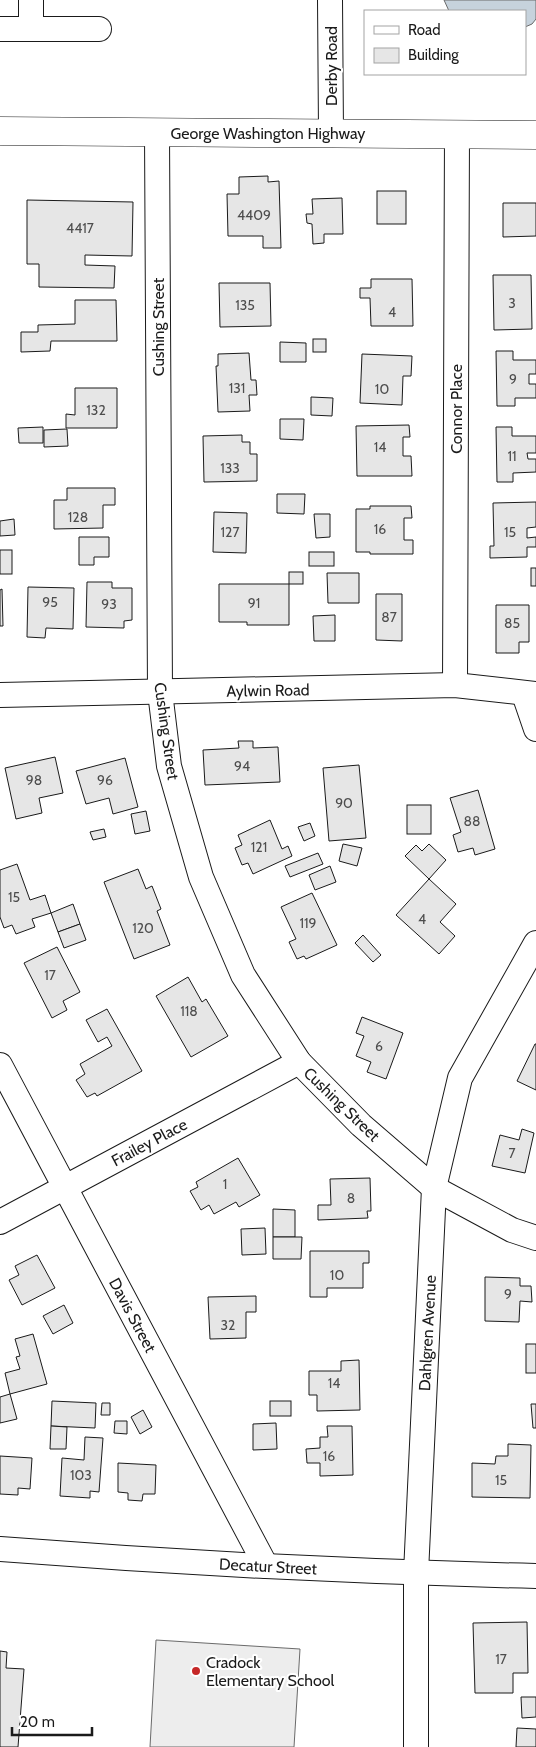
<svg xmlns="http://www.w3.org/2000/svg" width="536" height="1747" font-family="Cabin,sans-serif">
	<rect width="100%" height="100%" fill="#fff"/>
	<path fill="#ededed" stroke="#6a6a6a" d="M156,1640L300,1649L294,1747H150Z"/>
	<path fill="#c6d2dc" stroke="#6a6a6a" d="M444,0H536V19L532,24L525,27V11H449Z"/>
	<g fill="#e6e6e6" stroke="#1a1a1a">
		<path d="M268,176V182L279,181L281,248H263V236H228L227,194H239V177Z"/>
		<rect x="377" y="191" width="29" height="33"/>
		<path d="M342,198L343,234H324V243L313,244L312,224L307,223L306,214H313L312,199Z"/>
		<path d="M27,200L133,202L132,256L85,255V265L115,266L114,288L39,287V264H27Z"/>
		<path d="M503,203H536V236L503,237Z"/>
		<path d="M493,275H531L532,329L494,330Z"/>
		<path d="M371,279H412L413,326H371L370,298H360V288H371Z"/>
		<path d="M219,283H270L271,326L220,327Z"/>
		<path d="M75,300H116L117,341H51L50,351L21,352V332H38V325L75,324Z"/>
		<rect x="313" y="339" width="13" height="13"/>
		<path d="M280,342L306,343V362H280Z"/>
		<path d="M496,351H513V360H536V374H529V384H536V398H515V406H497Z"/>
		<path d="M249,353L251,380H256L257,395H249L250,411L218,412L216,366H218V354Z"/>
		<path d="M362,354L412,356L411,376H403L402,405L360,403Z"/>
		<path d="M75,388H117V428H66V414L75,415Z"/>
		<path d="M311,397L333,398L332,416L311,415Z"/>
		<path d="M280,419H304L303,440L280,439Z"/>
		<path d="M409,425L410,437H403V456H411L412,476H357L356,426Z"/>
		<path d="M43,427V443H19L18,428Z"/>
		<path d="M496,427H512V436H536V453H527L528,459H536V472L513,473V482H497Z"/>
		<path d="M67,429L68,446L44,447V430Z"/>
		<path d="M242,435V442H250V454H257V481L204,482L203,436Z"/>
		<path d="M67,488H115V505H103V528L54,529V500H67Z"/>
		<path d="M277,494H305L304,514L277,513Z"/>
		<path d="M536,502V527L527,528V538L536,537V547H527V557L490,558V546H494L493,503Z"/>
		<path d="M370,506H411L412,518H404V540H413V554H370V552H356V509H370Z"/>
		<path d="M214,512L247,513L246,553L213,552Z"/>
		<path d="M314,514H330V537L316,538Z"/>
		<path d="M14,519L15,535L0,536V521Z"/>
		<path d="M79,537H109V557H94V565H79Z"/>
		<rect x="0" y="550" width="12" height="24"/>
		<rect x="309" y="552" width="25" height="14"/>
		<rect x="531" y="568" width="5" height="18"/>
		<rect x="289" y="572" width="14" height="12"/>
		<path d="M327,573H359V603H328Z"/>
		<path d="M87,582H112V588H132V620L124,621V628L86,627Z"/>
		<path d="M219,584H289V625H247V622H219Z"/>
		<path d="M28,587L74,588L73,629L46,628L45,638L27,637Z"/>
		<path d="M2,589L3,626H0V590Z"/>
		<path d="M376,594H402V641L376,640Z"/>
		<path d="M496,605H529V642H519V653H496Z"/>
		<path d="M335,615V641H314L313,616Z"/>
		<path d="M238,741H253V748L278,747L280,782L205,785L203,750L239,748Z"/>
		<path d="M55,757L63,793L39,798L42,813L16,819L5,768Z"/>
		<path d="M125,758L138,807L113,814L109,798L86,804L76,771Z"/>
		<path d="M359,765L366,838L329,841L323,768Z"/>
		<path d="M478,790L495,849L475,855L473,848L458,852L453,835L461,832L450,798Z"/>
		<rect x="407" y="805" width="24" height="29"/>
		<path d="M146,811L150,831L135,834L131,814Z"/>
		<path d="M270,820L282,849L288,846L292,856L253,874L248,863L242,865L235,848L242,845L238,835Z"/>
		<path d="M310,823L315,836L304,841L298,827Z"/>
		<path d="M104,829L106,837L93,840L90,832Z"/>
		<path d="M343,844L362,848L357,866L339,861Z"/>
		<path d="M429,844L446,860L429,879L405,856L416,845L422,851Z"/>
		<path d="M318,853L323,864L290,877L285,866Z"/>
		<path d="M17,864L30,900L45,895L51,913L32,919L35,927L16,934L12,925L4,928L0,917V870Z"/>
		<path d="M330,866L336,882L315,890L309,875Z"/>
		<path d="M138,869L146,889L152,886L161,909L157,911L170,945L134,959L104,882Z"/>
		<path d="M429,879L456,904L440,922L455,936L439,954L396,915Z"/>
		<path d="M312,893L337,945L306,959L304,956L297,959L289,942L296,939L281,907Z"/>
		<path d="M73,904L80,924L58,932L51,913Z"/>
		<path d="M80,924L86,940L64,948L58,932Z"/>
		<path d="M363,935L381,955L373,962L355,943Z"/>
		<path d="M57,947L80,992L63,1001L67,1010L52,1018L24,963Z"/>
		<path d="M188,977L202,1002L206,999L228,1036L191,1057L156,996Z"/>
		<path d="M107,1009L142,1071L97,1096L95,1093L87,1097L76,1080L85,1074L80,1064L112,1046L107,1037L98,1042L86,1020Z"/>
		<path d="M362,1017L403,1033L386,1079L367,1072L371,1062L356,1056L364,1036L356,1033Z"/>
		<path d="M535,1044H536V1090L517,1081Z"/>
		<path d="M522,1129L534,1133L525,1173L492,1166L500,1135L519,1140Z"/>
		<path d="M238,1158L260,1195L239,1207L236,1202L214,1214L209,1205L201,1210L190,1191L198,1187L196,1182Z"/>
		<path d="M370,1178L371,1211H367L368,1218L318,1220V1205H331L330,1179Z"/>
		<path d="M273,1209L295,1210V1237H273Z"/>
		<path d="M265,1228L266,1254L242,1255L241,1229Z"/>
		<path d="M273,1237H302L301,1259H273Z"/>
		<path d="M310,1251H369V1263H363V1288H327V1297H310Z"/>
		<path d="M37,1255L55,1288L22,1305L9,1280L19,1275L15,1266Z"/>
		<path d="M485,1277L520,1278V1286H531L532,1302L520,1301L519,1322L485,1321Z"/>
		<path d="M256,1296V1312H246V1338L210,1339L208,1297Z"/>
		<path d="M64,1305L73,1323L53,1334L43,1316Z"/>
		<path d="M33,1334L47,1384L10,1394L5,1373L20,1369L16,1357L20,1356L15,1339Z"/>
		<rect x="526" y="1344" width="10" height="29"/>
		<path d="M359,1360L360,1410L317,1411V1395H309V1371H341V1361Z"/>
		<path d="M10,1394L17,1419L0,1423V1397Z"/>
		<path d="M52,1401L96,1403L95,1428L51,1426Z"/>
		<rect x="270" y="1401" width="21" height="15"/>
		<path d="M102,1403H110V1415H101Z"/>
		<path d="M531,1404H536V1428H533Z"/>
		<path d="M143,1410L152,1427L140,1434L131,1417Z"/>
		<path d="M115,1421H127V1434L114,1433Z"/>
		<path d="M276,1423L277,1449L253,1450V1424Z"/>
		<path d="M51,1426L67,1427L66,1449H50Z"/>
		<path d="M327,1426H352L353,1475L320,1476V1463H307L306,1449L320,1448V1437H328Z"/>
		<path d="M85,1437L103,1438L99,1492L90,1491V1498L60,1496L62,1458L84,1460Z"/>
		<path d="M508,1444L531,1445L530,1498L472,1497V1463L495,1464L496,1456H508Z"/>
		<path d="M0,1456L32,1458L30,1489L18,1488V1495L0,1494Z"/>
		<path d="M118,1463L156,1465L155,1494H143L142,1501L128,1500V1493L118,1492Z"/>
		<path d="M527,1622L528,1673H513V1693H475L473,1623Z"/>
		<path d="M0,1651L7,1652L6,1668L24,1669L18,1747H0Z"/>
		<path d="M521,1697H536V1717L522,1718Z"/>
		<path d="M517,1728L536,1729V1747H516Z"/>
	</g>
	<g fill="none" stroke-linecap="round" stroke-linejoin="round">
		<defs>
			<g id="minor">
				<path d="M31,0V28"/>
				<path d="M330,0L331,132"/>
				<path d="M0,29H99"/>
				<path d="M157,133L160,692L169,766L201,877L243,975L299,1062L361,1125L434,1188L512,1230L536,1238"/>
				<path d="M455,685L457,133"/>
				<path d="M524,694L536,729"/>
				<path d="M0,695L455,685L536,694"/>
				<path d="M0,1065L266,1566"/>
				<path d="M0,1222L299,1062"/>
				<path d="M0,1549C178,1563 357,1572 536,1576"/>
				<path d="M416,1747V1573L434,1188L460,1078L536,943"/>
			</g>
			<path id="primary" d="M0,131C179,134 357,132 536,135"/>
		</defs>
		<use href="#minor" stroke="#1a1a1a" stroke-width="26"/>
		<use href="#primary" stroke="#1a1a1a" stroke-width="29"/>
		<use href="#minor" stroke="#fff" stroke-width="24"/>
		<use href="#primary" stroke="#fff" stroke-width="28"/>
	</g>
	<circle fill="#c62828" stroke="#fff" stroke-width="2" cx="196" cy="1671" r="5"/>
	<g text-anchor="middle" stroke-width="4" stroke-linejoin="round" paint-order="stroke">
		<g font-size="14" fill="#4d4d4d">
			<text x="254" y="220">4409</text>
			<text x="80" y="233">4417</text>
			<text x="512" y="308">3</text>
			<text x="245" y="310">135</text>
			<text x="392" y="317">4</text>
			<text x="513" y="384">9</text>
			<text x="237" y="393">131</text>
			<text x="382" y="394">10</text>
			<text x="96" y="415">132</text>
			<text x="380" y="452">14</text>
			<text x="512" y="461">11</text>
			<text x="230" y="473">133</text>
			<text x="78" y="522">128</text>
			<text x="380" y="534">16</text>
			<text x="230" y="537">127</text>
			<text x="510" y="537">15</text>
			<text x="50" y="607">95</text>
			<text x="254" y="608">91</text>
			<text x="109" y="609">93</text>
			<text x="389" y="622">87</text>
			<text x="512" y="628">85</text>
			<text x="242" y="771">94</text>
			<text x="34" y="785">98</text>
			<text x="105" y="785">96</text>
			<text x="344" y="808">90</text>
			<text x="472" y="826">88</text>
			<text x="259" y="852">121</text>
			<text x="14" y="902">15</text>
			<text x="422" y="924">4</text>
			<text x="308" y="928">119</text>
			<text x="143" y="933">120</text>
			<text x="50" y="980">17</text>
			<text x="189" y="1016">118</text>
			<text x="379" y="1051">6</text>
			<text x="512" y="1158">7</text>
			<text x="225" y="1189">1</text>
			<text x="351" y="1203">8</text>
			<text x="337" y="1280">10</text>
			<text x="508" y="1299">9</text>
			<text x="228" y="1330">32</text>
			<text x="334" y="1388">14</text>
			<text x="329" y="1461">16</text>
			<text x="81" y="1480">103</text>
			<text x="501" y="1485">15</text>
			<text x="501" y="1664">17</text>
		</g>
		<g font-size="16" fill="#1a1a1a" stroke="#fff">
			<text transform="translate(331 66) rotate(-90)" y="6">Derby Road</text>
			<text x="268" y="139">George Washington Highway</text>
			<text transform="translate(158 327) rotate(-90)" y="6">Cushing Street</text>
			<text transform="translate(456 409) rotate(-90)" y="6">Connor Place</text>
			<text transform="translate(268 690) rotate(-1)" y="6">Aylwin Road</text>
			<text transform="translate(167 731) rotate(82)" y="6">Cushing Street</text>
			<text transform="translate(342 1104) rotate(44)" y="6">Cushing Street</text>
			<text transform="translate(149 1142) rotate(-28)" y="6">Frailey Place</text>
			<text transform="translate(133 1315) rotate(62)" y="6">Davis Street</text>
			<text transform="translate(427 1333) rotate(-87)" y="6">Dahlgren Avenue</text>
			<text transform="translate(268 1566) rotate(3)" y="6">Decatur Street</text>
		</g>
		<g font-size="16" fill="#1a1a1a" stroke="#fff" text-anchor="start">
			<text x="206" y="1668">Cradock<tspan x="206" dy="18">Elementary School</tspan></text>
		</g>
	</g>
	<rect x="364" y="10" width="162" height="65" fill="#ffffff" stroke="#a3a3a3"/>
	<rect x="374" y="26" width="25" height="8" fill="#ffffff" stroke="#a3a3a3"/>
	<text x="408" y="35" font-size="15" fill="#1a1a1a">Road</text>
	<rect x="374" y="48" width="25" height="15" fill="#e6e6e6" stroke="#a3a3a3"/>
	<text x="408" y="60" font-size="15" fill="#1a1a1a">Building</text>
	<path d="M12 1727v8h80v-8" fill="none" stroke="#1a1a1a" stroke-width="2.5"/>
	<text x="20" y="1727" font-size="15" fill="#1a1a1a" stroke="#ffffff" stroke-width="4" paint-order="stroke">20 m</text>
</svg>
